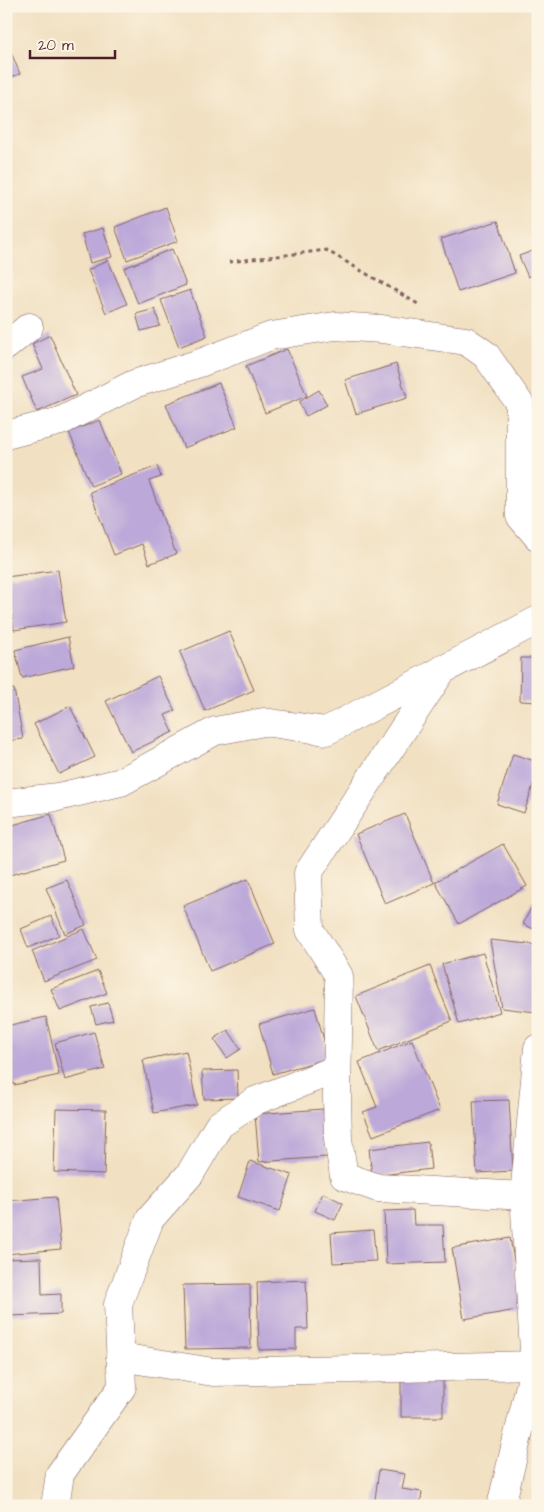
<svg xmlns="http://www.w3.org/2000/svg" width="544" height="1512" font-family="'Architects Daughter',sans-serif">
	<rect width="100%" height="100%" fill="#fcf5e5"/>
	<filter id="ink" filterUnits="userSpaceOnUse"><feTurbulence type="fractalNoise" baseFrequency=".02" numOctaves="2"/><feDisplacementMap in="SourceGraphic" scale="10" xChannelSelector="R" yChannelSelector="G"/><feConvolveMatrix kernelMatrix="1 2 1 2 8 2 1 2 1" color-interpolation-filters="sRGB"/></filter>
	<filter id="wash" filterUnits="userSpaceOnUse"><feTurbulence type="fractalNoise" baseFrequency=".0096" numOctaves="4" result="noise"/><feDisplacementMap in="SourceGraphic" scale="20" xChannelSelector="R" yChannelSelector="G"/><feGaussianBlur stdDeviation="1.12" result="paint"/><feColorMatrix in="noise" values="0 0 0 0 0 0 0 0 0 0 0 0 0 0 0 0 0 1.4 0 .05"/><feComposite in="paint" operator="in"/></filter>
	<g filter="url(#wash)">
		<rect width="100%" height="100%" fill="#f1e0c1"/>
		<g id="blocks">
			<g fill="#bca8d9">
				<path d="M6,40L20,74L6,79Z"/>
				<path d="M166,207L178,241L127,260L115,227Z"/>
				<path d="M498,221L515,273L458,292L441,239Z"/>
				<path d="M103,228L112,257L90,263L82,234Z"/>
				<path d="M172,249L186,285L138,304L124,268Z"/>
				<path d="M538,249V273L528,277L519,256Z"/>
				<path d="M108,260L127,304L106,313L88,270Z"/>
				<path d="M190,290L207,336L179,347L161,300Z"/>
				<path d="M155,309L160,326L141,331L136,314Z"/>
				<path d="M50,335L76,395L37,412L22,377L43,369L32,344Z"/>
				<path d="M287,349L307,396L265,413L246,366Z"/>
				<path d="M396,364L407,398L356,414L345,380Z"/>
				<path d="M219,383L237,427L184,448L166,404Z"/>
				<path d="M319,390L327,405L306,416L299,402Z"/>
				<path d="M100,420L121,474L91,486L69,432Z"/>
				<path d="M157,466L161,477L149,481L176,554L149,564L142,544L114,555L90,492Z"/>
				<path d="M58,570L66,622L14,630L6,577Z"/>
				<path d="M229,631L254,690L205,711L180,652Z"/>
				<path d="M68,637L74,666L22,678L15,650Z"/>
				<path d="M521,658H538V702L520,701Z"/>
				<path d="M158,676L175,711L165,715L173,732L131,752L106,701Z"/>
				<path d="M14,689L23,739L6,741V690Z"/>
				<path d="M70,706L95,757L59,774L34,724Z"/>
				<path d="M513,754L538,762V770L524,813L497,804Z"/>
				<path d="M51,814L64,860L6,876V827Z"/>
				<path d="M405,814L434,883L385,904L356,834Z"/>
				<path d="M503,844L527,886L459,924L435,882Z"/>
				<path d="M248,879L275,944L210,971L183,906Z"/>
				<path d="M67,880L86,925L65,934L46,888Z"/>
				<path d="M538,894V931L523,924Z"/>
				<path d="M51,916L59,935L28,948L21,929Z"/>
				<path d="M84,929L97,960L44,981L32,951Z"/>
				<path d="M490,940L538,945V1005L536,1012L502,1008Z"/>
				<path d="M483,953L500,1012L459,1024L442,964Z"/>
				<path d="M430,966L452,1021L378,1051L356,996Z"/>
				<path d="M98,971L107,993L60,1011L51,989Z"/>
				<path d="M108,1003L113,1020L96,1024L91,1007Z"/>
				<path d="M315,1008L329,1058L273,1074L259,1024Z"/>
				<path d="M46,1017L59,1075L14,1085L10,1070L6,1071V1026Z"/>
				<path d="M228,1030L241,1049L227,1058L214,1039Z"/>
				<path d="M94,1032L105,1069L65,1080L55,1043Z"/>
				<path d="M412,1040L440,1110L373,1136L363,1112L377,1107L359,1062Z"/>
				<path d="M186,1051L197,1105L154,1113L143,1060Z"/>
				<path d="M237,1070L238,1098L204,1099L202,1071Z"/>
				<path d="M509,1100L513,1171L477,1173L473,1101Z"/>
				<path d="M56,1109L106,1110L104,1174L54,1172Z"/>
				<path d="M323,1109L327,1157L259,1162L255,1114Z"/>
				<path d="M428,1142L431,1169L372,1176L369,1149Z"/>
				<path d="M250,1161L292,1175L280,1211L238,1197Z"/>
				<path d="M323,1193L343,1203L335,1220L315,1211Z"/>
				<path d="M56,1197L61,1249L6,1254V1201Z"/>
				<path d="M413,1210L414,1225H443L445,1262L386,1264L384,1211Z"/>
				<path d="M373,1230L376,1261L333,1263L331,1233Z"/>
				<path d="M510,1238L523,1309L464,1319L452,1248Z"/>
				<path d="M41,1258L42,1295L61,1294V1314L9,1316L8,1303H6V1259Z"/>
				<path d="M306,1280L308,1329H296V1349L259,1350L257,1282Z"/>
				<path d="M250,1284L251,1348L185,1349L183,1285Z"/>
				<path d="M443,1371V1417H401V1372Z"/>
				<path d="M379,1470L405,1474L402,1489L422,1492L420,1506H374Z"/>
			</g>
		</g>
	</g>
	<g filter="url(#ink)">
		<use href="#blocks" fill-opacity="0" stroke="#846360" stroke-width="1"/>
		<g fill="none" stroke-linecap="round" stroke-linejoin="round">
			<defs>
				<g id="minor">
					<path d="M6,346L29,327"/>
					<path d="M6,435L61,421L134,384L200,363L271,336L335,326L382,329L466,341L486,355L520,404V516L538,537"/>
					<path d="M443,669L308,873L310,930L339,976L337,1097L338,1139L344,1176L378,1188L524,1196"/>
					<path d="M6,803L58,797L121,782L215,731L264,722L326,731L538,620"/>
					<path d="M120,1357L213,1372L538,1365"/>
					<path d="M55,1506L60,1474L122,1387L118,1304L150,1219L190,1174L219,1125L255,1101L337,1069"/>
					<path d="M501,1506L535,1365L524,1196L538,1048"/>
				</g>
			</defs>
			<use href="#minor" stroke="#846360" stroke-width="29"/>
			<path stroke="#846360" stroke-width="3" stroke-dasharray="4 4" stroke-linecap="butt" d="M229,262L326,250L418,304"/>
			<use href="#minor" stroke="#fff" stroke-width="28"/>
		</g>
	</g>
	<rect width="544" height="1512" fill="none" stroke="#fcf5e5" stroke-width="25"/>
	<path d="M30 50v8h85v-8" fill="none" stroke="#4a1f2b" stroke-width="2.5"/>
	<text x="38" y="50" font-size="15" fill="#4a1f2b" stroke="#fcf5e5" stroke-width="4" paint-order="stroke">20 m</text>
</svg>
